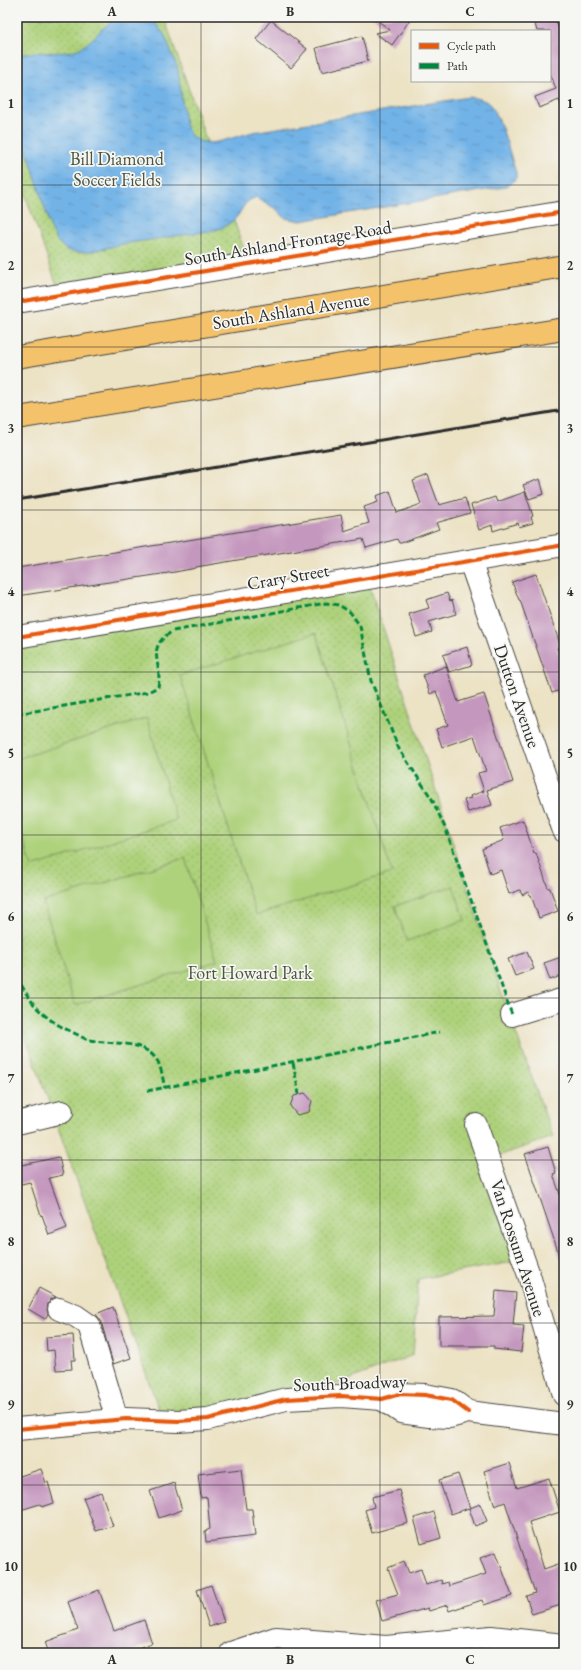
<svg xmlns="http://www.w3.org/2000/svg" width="581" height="1670" font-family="'EB Garamond',serif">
	<defs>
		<pattern id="green-dots" width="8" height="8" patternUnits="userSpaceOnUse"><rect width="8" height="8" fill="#aed27b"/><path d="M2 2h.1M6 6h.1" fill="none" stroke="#96b46a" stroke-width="1.8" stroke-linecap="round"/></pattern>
		<pattern id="water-ripples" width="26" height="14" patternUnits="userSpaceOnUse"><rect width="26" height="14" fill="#72b3e7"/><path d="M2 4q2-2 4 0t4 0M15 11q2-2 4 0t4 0" fill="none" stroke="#5e92bb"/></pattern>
	</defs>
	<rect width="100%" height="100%" fill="#f6f6f2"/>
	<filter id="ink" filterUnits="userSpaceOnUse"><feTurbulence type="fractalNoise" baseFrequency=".025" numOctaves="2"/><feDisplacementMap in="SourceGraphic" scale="8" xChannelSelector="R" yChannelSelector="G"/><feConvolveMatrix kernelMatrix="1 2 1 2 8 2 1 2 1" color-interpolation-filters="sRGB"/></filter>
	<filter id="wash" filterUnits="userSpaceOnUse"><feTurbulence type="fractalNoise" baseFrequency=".012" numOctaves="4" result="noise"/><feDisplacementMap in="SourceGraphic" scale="16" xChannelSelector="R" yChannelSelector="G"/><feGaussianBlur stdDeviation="0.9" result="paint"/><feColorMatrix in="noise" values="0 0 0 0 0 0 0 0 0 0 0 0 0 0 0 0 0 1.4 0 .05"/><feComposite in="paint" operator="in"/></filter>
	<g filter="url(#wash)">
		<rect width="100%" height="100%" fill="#ece2c4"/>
		<g fill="url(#green-dots)" stroke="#6c7e53">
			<path d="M17,17H164L249,264L60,294L17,171Z"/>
			<path d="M367,578L500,988L553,1137L489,1159L524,1260L418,1279L413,1355L301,1398L163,1421L17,1013V637Z"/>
		</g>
		<g fill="#aed27b" stroke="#6c7e53">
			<path d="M316,633L392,873L256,915L180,675Z"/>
			<path d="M147,718L176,820L32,867L17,819V759Z"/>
			<path d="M185,858L217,961L75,1005L43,902Z"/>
			<path d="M453,886L465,920L407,941L395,906Z"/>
		</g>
		<path fill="url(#water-ripples)" stroke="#4e6f89" d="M122,17H145L152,19L164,34L178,69L185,124L191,136L199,141L211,143L222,141L253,132L469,97C475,98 482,99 487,102C500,111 510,156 516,172V178L512,183L504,187L301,221L285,218L276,209L256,197C241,204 245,207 236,218C230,224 224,227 216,230L123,244L89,252H73L65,249L57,241L51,229L32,166L17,125V56C36,48 58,57 78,49C91,43 99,30 111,22C115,20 119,19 122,17Z"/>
		<g id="blocks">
			<g fill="#c497be">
				<path d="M373,17H412L392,45L375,33L390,30Z"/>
				<path d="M533,17H555L564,47V107H562L559,100L539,108L535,97L556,89L550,73V31H537Z"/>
				<path d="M271,20L307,49L291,68L256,39Z"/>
				<path d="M362,36L368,61L322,72L316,48Z"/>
				<path d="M428,475L439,505L465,498L470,513L436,523L439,529L401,543H399L397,539L366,548L363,539L196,567V568L175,572L17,596V568L341,515L344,531L369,523L364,507L378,502L376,496L390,491L397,513L421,504L413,481Z"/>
				<path d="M540,479L544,494L529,499L523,485Z"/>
				<path d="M525,492L533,516L531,517L533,523L519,527L518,523L493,531L492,525L479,530L471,505L495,497L497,502Z"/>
				<path d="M536,574L561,647L557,648L564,668V689L552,693L520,600H519L512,582Z"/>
				<path d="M447,593L450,601L452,600L456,614L429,622L432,632L416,637L409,614L429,608L426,600Z"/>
				<path d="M467,647L472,665L449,672L443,655Z"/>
				<path d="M446,666L458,702L484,694L513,782L487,790L492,805L468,812L464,800L471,798L470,796L484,791L478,773L486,771L474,736L442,747L436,729L448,725L436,691L430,694L423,675Z"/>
				<path d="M523,820L534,853H536L548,888H550L558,911L539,918L531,895H529L528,892L522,895L520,890L509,894L501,870L490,874L482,849L504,840L500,828Z"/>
				<path d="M527,952L534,969L515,976L508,959Z"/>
				<path d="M564,956V975L550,980L544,963Z"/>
				<path d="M305,1093L312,1101L309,1112L297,1115L290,1106L294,1096Z"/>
				<path d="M548,1147L556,1173L553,1174L561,1197L564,1196V1262L562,1263L525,1154Z"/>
				<path d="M59,1157L63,1175L49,1178L67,1228L49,1235L42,1215L41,1216L30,1182L17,1185V1166Z"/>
				<path d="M39,1288L56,1297L51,1299L48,1304L47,1310L48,1314L45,1319L28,1309Z"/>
				<path d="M496,1291L516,1293L513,1325L524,1326L521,1352L494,1349V1346H439V1317L494,1316Z"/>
				<path d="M113,1307L131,1358L113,1364L101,1321L96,1314Z"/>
				<path d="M73,1335L75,1360H71L72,1369L56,1370L54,1350L47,1351L46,1337Z"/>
				<path d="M509,1463L517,1488L549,1478L560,1512L529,1522L544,1569L564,1562V1604L532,1614L526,1596L535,1593L505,1502L495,1506L484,1471Z"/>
				<path d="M41,1469L46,1483L48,1482L54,1503L42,1507L40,1504L17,1511V1477Z"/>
				<path d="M241,1469L246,1509H252L255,1536L206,1542L205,1531L210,1529L207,1497L201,1498L198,1474Z"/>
				<path d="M458,1474L470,1508L480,1504L487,1521L475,1526L469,1508L451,1514L439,1480Z"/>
				<path d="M174,1483L182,1510L159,1518L150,1491Z"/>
				<path d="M399,1490L408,1523L372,1533L365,1510L374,1507L372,1497Z"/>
				<path d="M101,1492L113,1526L96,1531L83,1498Z"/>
				<path d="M434,1512L441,1538L421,1544L414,1518Z"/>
				<path d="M496,1552L512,1596L484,1605L482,1600L449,1611L447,1605L429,1611L428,1608L382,1621L376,1600L398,1594L388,1568L404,1561L409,1573L421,1569L426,1585L441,1580L442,1584L448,1582L449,1586L486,1574L480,1558Z"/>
				<path d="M211,1585L224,1622L209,1627L197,1590Z"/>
				<path d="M99,1590L114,1631L144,1620L152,1643L126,1653H49L45,1642L78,1630L68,1602Z"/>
			</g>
		</g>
	</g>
	<g filter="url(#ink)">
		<use href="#blocks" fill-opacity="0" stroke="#484642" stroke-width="1"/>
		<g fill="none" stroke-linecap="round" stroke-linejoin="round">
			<defs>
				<g id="minor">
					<path d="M17,302L564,212"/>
					<path d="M470,561L564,831"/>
					<path d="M17,637L564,545"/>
					<path d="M512,1015L564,999"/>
					<path d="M17,1123L62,1112"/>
					<path d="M476,1125L529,1275L564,1395"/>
					<path d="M59,1309L76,1316L89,1325L117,1420"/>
					<path d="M382,1399L401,1412L429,1416L450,1417L468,1412L564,1424"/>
					<path d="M17,1429L126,1419L178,1421L208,1419L286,1399L341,1396L382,1399L400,1394L425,1395L452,1400L468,1412"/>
					<path d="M231,1653L276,1638L386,1647L491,1637L564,1645"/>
				</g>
				<g id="major">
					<path d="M17,357L564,266"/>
					<path d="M17,418L564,329"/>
				</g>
			</defs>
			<use href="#minor" stroke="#484642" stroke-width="24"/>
			<use href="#major" stroke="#484642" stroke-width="24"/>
			<use href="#minor" stroke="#fff" stroke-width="22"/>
			<use href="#major" stroke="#f4c26a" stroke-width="22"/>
			<path stroke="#2b2b2b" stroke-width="3" d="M17,500L564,410"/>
			<g stroke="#00873e" stroke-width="3" stroke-dasharray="6 3" stroke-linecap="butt">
				<path d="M17,714L148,692L158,687C163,661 144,648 173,631L326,603L339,605L350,612L360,626L371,681L399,749L432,799L446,830L512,1015"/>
				<path d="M17,977C31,1005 44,1019 72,1032C77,1034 81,1037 86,1039C109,1046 146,1037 159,1064C162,1071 163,1081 165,1088"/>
				<path d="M293,1063L299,1094"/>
				<path d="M147,1091L440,1032"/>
			</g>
			<defs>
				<g id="cycleway">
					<path d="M17,302L564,212"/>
					<path d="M17,637L564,545"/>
					<path d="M17,1429L126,1419L178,1421L208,1419L286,1399L341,1396L382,1399L400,1394L425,1395L452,1400L468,1412"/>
				</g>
			</defs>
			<use href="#cycleway" stroke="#f6f6f2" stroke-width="6"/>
			<use href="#cycleway" stroke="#e8590c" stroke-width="4"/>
		</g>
	</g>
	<path fill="none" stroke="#2b2b2b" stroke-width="1" stroke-opacity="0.55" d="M201,17V1653M380,17V1653M17,185H564M17,347H564M17,510H564M17,672H564M17,835H564M17,998H564M17,1160H564M17,1323H564M17,1485H564"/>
	<g text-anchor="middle" stroke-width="3.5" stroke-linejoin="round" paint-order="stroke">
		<g font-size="18" fill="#4c553f" stroke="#f6f6f2">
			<text x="117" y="165">Bill Diamond<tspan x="117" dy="21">Soccer Fields</tspan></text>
			<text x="250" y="979">Fort Howard Park</text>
		</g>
		<g font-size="18" fill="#2b2b2b" stroke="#f6f6f2">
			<text transform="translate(288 243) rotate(-9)" y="6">South Ashland Frontage Road</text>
			<text transform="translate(291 311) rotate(-9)" y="6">South Ashland Avenue</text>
			<text transform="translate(288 577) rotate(-10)" y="6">Crary Street</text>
			<text transform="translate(517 696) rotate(71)" y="6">Dutton Avenue</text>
			<text transform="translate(518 1248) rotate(72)" y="6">Van Rossum Avenue</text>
			<text transform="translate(350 1383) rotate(-2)" y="6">South Broadway</text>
		</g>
	</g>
	<rect width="581" height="1670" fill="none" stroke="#f6f6f2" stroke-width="44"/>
	<rect x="411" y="30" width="140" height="52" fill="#f6f6f2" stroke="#a5a5a2"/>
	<rect x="419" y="43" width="20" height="6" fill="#e8590c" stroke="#a5a5a2"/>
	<text x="447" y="50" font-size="12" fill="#2b2b2b">Cycle path</text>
	<rect x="419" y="63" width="20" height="6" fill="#00873e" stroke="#a5a5a2"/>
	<text x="447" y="70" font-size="12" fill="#2b2b2b">Path</text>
	<rect x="22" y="22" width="537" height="1626" fill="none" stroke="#2b2b2b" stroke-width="1.5"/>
	<g font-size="13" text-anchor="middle" font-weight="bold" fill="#2b2b2b">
		<text x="112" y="16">A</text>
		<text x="290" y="16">B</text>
		<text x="470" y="16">C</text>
		<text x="11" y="108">1</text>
		<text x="570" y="108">1</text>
		<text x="11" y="270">2</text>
		<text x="570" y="270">2</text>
		<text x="11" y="433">3</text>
		<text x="570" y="433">3</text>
		<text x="11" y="596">4</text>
		<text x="570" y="596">4</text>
		<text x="11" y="758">5</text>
		<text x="570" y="758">5</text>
		<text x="11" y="921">6</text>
		<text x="570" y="921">6</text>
		<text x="11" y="1083">7</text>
		<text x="570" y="1083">7</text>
		<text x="11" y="1246">8</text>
		<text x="570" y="1246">8</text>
		<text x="11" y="1409">9</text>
		<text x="570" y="1409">9</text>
		<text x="11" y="1571">10</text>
		<text x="570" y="1571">10</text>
		<text x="112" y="1664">A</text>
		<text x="290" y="1664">B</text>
		<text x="470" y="1664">C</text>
	</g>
</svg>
